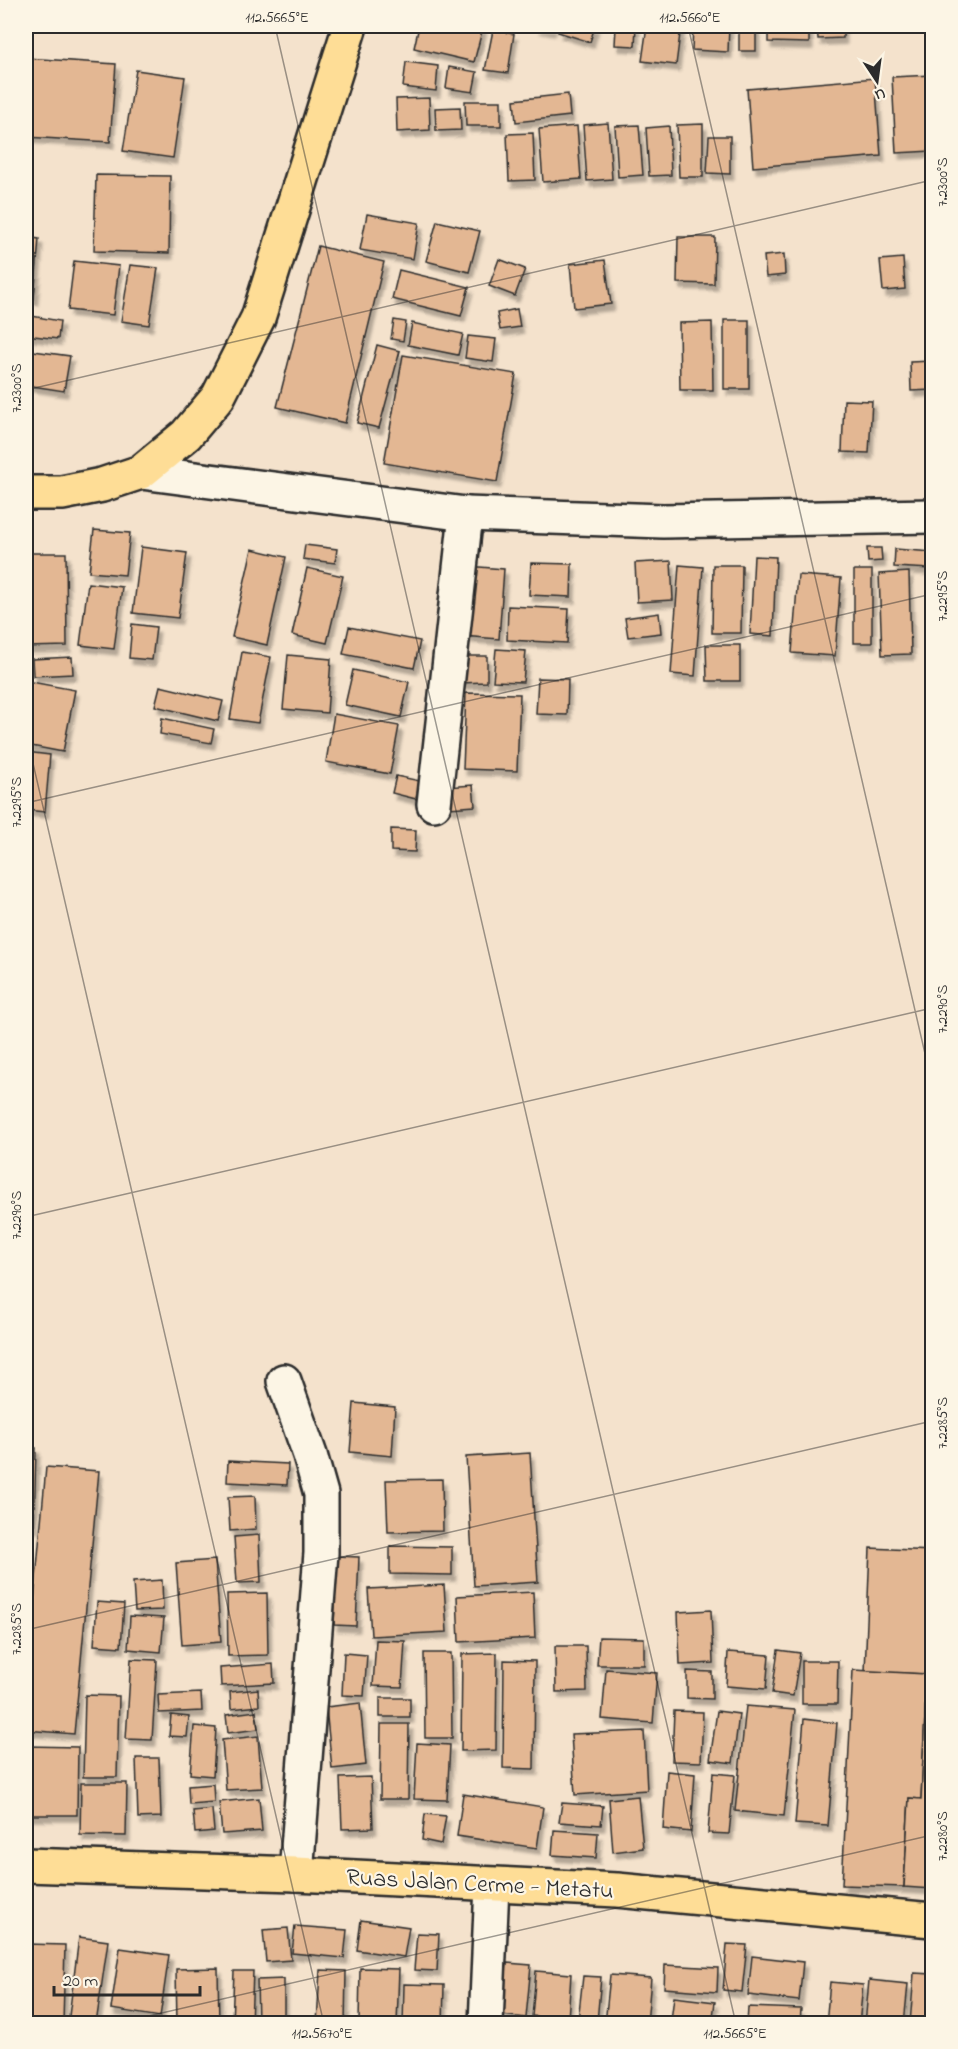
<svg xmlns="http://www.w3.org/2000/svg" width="958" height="2049" font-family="'Indie Flower',sans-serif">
	<defs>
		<filter id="shadow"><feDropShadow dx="3.5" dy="6" stdDeviation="1.5" flood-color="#0004"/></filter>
	</defs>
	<rect width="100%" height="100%" fill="#f4e2cc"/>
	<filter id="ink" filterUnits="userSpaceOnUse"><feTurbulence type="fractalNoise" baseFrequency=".0167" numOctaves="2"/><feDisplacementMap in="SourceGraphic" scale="12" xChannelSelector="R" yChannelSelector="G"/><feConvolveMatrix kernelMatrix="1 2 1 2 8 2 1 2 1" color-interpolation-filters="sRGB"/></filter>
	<g filter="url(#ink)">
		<g fill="#e3b793" stroke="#2b2b2b" stroke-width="1.5" filter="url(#shadow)">
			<path d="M419,26L483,27L474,62L414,48Z"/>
			<path d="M537,26H553L551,30L537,27Z"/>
			<path d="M560,26H595L590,42L558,32Z"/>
			<path d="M616,26H636L635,46L615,45Z"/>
			<path d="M647,26H681L676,65L642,61Z"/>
			<path d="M693,26H729L728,52L692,50Z"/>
			<rect x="739" y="26" width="17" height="25"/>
			<path d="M768,26H809V43L768,42Z"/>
			<path d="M817,26H843V38L818,39Z"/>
			<path d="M493,30L514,34L508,73L485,70Z"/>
			<path d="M26,58L116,64L110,142L26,137Z"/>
			<path d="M406,62L438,66L436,91L403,87Z"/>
			<path d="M449,67L477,72L473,92L446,88Z"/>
			<path d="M136,70L185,77L173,158L123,151Z"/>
			<path d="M932,75V151L896,153L892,77Z"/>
			<path d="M875,78L881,156L753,167L747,89Z"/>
			<path d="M568,94L570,116L516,122L514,100Z"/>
			<path d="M429,98L430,130L397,132L396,99Z"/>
			<path d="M465,101H501V126H466Z"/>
			<path d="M460,107L461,130L436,131L435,108Z"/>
			<path d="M608,123L612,179L587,181L583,125Z"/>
			<path d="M703,124V177H679L677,125Z"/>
			<path d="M639,125L643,175L618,177L615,126Z"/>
			<path d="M577,126L581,179L543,182L539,129Z"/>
			<path d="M669,126L671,175L649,176L646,128Z"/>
			<path d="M533,133L535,180L509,181L507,134Z"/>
			<path d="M709,136H730V174L707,173Z"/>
			<path d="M96,175L170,176L169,253L94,251Z"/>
			<path d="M367,214L419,223L413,259L360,250Z"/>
			<path d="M437,221L480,231L469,272L426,261Z"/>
			<path d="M26,237L39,239L34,299L26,298Z"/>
			<path d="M678,237H715L714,284L677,283Z"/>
			<path d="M318,246L384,262L345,423L277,407Z"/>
			<path d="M784,254L785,275L766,277L764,256Z"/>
			<path d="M903,258L905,289L883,291L880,260Z"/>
			<path d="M499,259L525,269L515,296L489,286Z"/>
			<path d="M605,260L611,304L574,308L570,264Z"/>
			<path d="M74,261L119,266L113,315L68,310Z"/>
			<path d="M130,265L158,268L149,325L121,321Z"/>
			<path d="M399,270L469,287L461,316L392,299Z"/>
			<path d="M517,309L520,327L500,330L497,313Z"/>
			<path d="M26,315L60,321L58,339L26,335Z"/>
			<path d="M394,320L406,322L403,341L391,339Z"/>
			<rect x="724" y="320" width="25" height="69"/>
			<path d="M712,322L713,390H680L679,323Z"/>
			<path d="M412,323L463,334L458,355L408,345Z"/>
			<path d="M468,336L496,339L493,362L465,358Z"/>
			<path d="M377,345L400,351L379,428L357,423Z"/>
			<path d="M26,350L70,356L64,391L26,385Z"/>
			<path d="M403,355L516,374L497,482L384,463Z"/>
			<path d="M932,361V390L911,391L910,362Z"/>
			<path d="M844,400L872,401L869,453L842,452Z"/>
			<path d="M94,530L130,533L125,575L89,572Z"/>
			<path d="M305,545L337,549L335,563L303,559Z"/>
			<path d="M141,547L187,553L178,618L133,613Z"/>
			<path d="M867,548H881L882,561L868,562Z"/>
			<path d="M252,549L286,557L267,645L232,637Z"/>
			<path d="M895,549L932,552L931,569L894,567Z"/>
			<path d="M26,553H66L67,646L26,647Z"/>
			<path d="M754,556L776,557L773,636L750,634Z"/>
			<path d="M671,561L673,600L637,602L635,563Z"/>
			<path d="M531,563L572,564L571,597L529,595Z"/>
			<path d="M679,565L703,567L695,676L671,674Z"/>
			<path d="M713,565H742L741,633H712Z"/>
			<path d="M467,566L504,569L499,639L462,636Z"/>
			<path d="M307,568L343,576L327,643L292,635Z"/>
			<rect x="854" y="570" width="18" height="73"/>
			<path d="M909,572L911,654L882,655L879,574Z"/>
			<path d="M798,575L841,578L835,656L792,653Z"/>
			<path d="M88,583L122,587L114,649L80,645Z"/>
			<rect x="928" y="583" width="4" height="118"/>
			<path d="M508,606L569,609L567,643L507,640Z"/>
			<path d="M659,613L661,633L628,637L625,618Z"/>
			<path d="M132,624L156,627L152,660L129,658Z"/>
			<path d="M349,627L420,641L414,668L343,654Z"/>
			<path d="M706,645H740V681H707Z"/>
			<path d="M496,649L526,651L523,682L493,681Z"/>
			<path d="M242,652L271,657L258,723L230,719Z"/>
			<path d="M288,655L331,659L327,713L283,709Z"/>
			<path d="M458,656H487V682L459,683Z"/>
			<path d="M72,657L73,674L33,676L32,659Z"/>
			<path d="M353,670L409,682L401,717L345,705Z"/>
			<path d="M538,678L568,679L567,715L536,714Z"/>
			<path d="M26,681L75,690L63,752L26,745Z"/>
			<path d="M160,686L223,701L218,721L155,706Z"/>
			<path d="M466,693L520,694L517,771L463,769Z"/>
			<path d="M334,714L399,726L390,774L326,762Z"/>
			<path d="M162,718L214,729L211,743L160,734Z"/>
			<path d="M26,752L50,755L45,812L26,810Z"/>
			<path d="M396,776L420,781L416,799L392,793Z"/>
			<path d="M473,785L475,806L449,808L447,787Z"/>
			<path d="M391,829L416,830L415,852L391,851Z"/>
			<path d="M354,1403L395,1407L392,1456L350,1452Z"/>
			<path d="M26,1447L36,1448L34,1527H26Z"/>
			<path d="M530,1453L538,1582L474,1586L466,1457Z"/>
			<path d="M228,1461L288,1464L287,1485L227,1482Z"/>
			<path d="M46,1467L99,1471L74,1734L26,1730V1690Z"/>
			<path d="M442,1479L443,1531L388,1532L386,1480Z"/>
			<path d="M255,1496L256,1529L230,1531L228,1497Z"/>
			<path d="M259,1535L261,1582L237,1583L234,1537Z"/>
			<path d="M390,1546L452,1547V1575L390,1574Z"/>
			<path d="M870,1548L932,1551L927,1674L865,1672Z"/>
			<path d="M337,1556L359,1557L356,1626L334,1625Z"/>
			<path d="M215,1560L221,1642L182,1645L176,1563Z"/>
			<path d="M162,1580L163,1610L135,1611L133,1582Z"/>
			<path d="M444,1585L447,1632L371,1636L368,1589Z"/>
			<path d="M533,1592L535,1638L459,1642L457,1596Z"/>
			<path d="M267,1593L268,1655L228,1656L227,1594Z"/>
			<path d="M97,1602L124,1604L121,1647L94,1645Z"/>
			<path d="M711,1610L713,1663L680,1665L678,1612Z"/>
			<path d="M130,1616L164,1618L161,1652L128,1649Z"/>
			<path d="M599,1637L644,1638V1665H597Z"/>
			<path d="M376,1640L405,1641L402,1687L373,1686Z"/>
			<path d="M555,1646H586L587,1691L556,1692Z"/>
			<path d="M778,1650L800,1653L793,1696L772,1693Z"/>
			<path d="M728,1652L769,1655L766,1689L726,1686Z"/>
			<path d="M344,1653L367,1655L364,1696L342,1695Z"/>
			<path d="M424,1653H451L452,1738H425Z"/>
			<path d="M497,1653L496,1750L461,1751L462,1654Z"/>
			<path d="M131,1659L157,1660L152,1740L126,1739Z"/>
			<path d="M504,1660L535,1661L534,1769L503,1768Z"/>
			<path d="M802,1661H838L837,1704H802Z"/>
			<path d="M273,1664L274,1683L221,1686L220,1668Z"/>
			<path d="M606,1669L657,1673L653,1723L602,1719Z"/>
			<path d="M853,1670L927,1674L921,1799L909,1798L904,1887L842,1885Z"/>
			<path d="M687,1671L712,1672V1699L687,1698Z"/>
			<path d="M927,1674H932V1889L904,1887L909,1798L921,1799Z"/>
			<path d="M258,1689L259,1706L231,1709L230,1692Z"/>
			<path d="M201,1693L202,1711L159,1713L158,1695Z"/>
			<path d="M85,1695L119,1696L117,1777H83Z"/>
			<rect x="380" y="1698" width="30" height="19"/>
			<path d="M360,1703L366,1765L332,1769L326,1707Z"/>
			<path d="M746,1706L795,1710L784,1816L735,1811Z"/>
			<path d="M256,1711L258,1729L228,1733L226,1715Z"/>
			<path d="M674,1711L703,1712L701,1762L672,1761Z"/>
			<path d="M717,1711L739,1714L733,1763L710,1760Z"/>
			<path d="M171,1715L189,1717L187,1737L169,1736Z"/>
			<path d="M804,1719L837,1723L828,1826L795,1824Z"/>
			<path d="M381,1724H409L408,1799H380Z"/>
			<path d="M194,1726L216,1728L213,1776L190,1774Z"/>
			<path d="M644,1731L647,1790L575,1795L571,1734Z"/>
			<path d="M258,1736L262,1788L226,1790L222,1740Z"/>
			<path d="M417,1743L450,1745L447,1800L414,1799Z"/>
			<path d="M26,1746L78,1747L77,1815H26Z"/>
			<path d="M136,1758H159L161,1817L138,1818Z"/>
			<path d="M667,1771L695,1774L691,1832L663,1829Z"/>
			<path d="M713,1773L735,1775L729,1834L708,1833Z"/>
			<path d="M371,1777L373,1828L342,1829L340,1778Z"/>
			<path d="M81,1783H127L126,1836L80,1835Z"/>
			<path d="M213,1784L214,1802L189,1804L188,1786Z"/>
			<path d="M463,1794L543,1807L537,1848L457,1836Z"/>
			<path d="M638,1796L643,1848L613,1852L609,1799Z"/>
			<path d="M259,1798L262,1831L222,1834L219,1802Z"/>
			<path d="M562,1803L603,1806L601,1825L559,1822Z"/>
			<path d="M212,1809L214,1831L195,1833L193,1811Z"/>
			<path d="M425,1814L446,1816L441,1844L422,1840Z"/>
			<path d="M554,1830L598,1833L596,1858L552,1855Z"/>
			<path d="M361,1920L409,1927L404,1957L357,1950Z"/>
			<path d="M295,1926L347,1930L344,1958L292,1953Z"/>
			<path d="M288,1928L291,1960L266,1962L263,1930Z"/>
			<path d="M417,1933L439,1934L437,1971L414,1970Z"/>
			<path d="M79,1937L108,1941L96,2024H68Z"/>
			<path d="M26,1944L65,1945L63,2024H26Z"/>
			<path d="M727,1944L747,1945L742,1992L723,1990Z"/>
			<path d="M120,1948L169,1955L160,2017L111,2009Z"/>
			<path d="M752,1956L803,1962L799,2001L748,1995Z"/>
			<path d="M507,1963L531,1965L526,2018L502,2015Z"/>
			<path d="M665,1965L718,1968L717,1992L664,1988Z"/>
			<path d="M218,1968L219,2024H177L176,1969Z"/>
			<path d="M360,1968L399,1969L397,2024H359Z"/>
			<path d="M320,1970L346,1971L345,2024H317Z"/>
			<path d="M234,1971H253L251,2024H232Z"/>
			<path d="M536,1971L571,1974L568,2020L532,2016Z"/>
			<path d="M914,1973L932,1974V2024H910Z"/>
			<path d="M610,1975L651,1978L647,2024H605Z"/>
			<path d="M583,1976L601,1977L597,2022L578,2021Z"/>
			<path d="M284,1979V2024H258L257,1980Z"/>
			<path d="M869,1980L908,1984L904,2024H865Z"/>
			<path d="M830,1982L863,1985L859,2024H826Z"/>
			<path d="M404,1984L444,1985L443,2024H403Z"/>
			<path d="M674,1997L715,2002L712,2024L671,2020Z"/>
			<path d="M748,2007L801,2009L800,2024H747Z"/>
		</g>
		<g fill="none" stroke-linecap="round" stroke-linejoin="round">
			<defs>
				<g id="minor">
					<path d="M141,472L466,514L663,521L932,516"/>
					<path d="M434,804L466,514"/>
					<path d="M284,1381L310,1455L321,1494V1553L296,1874"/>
					<path d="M486,2024L492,1885"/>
				</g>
				<path id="major" d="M26,1865L296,1874L617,1890L932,1920"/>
				<path id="highway" d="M26,493H62L102,485L141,472L186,435L218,397L258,318L350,26"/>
			</defs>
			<use href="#minor" stroke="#2b2b2b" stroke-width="38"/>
			<use href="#major" stroke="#2b2b2b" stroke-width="38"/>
			<use href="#highway" stroke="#2b2b2b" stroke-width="38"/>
			<use href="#minor" stroke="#fcf5e5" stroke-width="33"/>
			<use href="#major" stroke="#fedd96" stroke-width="33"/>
			<use href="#highway" stroke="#fedd96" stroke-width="33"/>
		</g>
	</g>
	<path fill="none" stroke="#2b2b2b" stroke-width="1.5" stroke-opacity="0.45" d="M275,26L736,2024M688,26L932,1084M26,390L932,180M26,733L324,2024M26,803L932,594M26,1217L932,1008M26,1630L932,1421M114,2024L932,1835"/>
	<g text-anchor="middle" stroke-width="4.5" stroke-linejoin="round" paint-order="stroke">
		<g font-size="24" fill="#2b2b2b" stroke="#fcf5e5">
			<text transform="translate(480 1883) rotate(3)" y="8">Ruas Jalan Cerme - Metatu</text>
		</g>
	</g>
	<rect width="958" height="2049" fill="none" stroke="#fcf5e5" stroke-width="66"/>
	<g transform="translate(877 81) rotate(167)" stroke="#fcf5e5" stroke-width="4.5" paint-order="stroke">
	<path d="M0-4.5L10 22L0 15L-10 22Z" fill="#2b2b2b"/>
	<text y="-9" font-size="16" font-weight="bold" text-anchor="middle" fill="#2b2b2b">U</text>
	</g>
	<path d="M54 1986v9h146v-9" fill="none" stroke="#2b2b2b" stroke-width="3"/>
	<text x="63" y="1986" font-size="18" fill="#2b2b2b" stroke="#fcf5e5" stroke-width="4.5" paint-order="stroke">20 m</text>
	<rect x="33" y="33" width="892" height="1983" fill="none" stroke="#2b2b2b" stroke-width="2"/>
	<g font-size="15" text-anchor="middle" fill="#2b2b2b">
		<text x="277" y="22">112.5665°E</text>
		<text x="690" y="22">112.5660°E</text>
		<text transform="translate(942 182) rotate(-90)" y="5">7.2300°S</text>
		<text transform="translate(16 388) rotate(-90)" y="5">7.2300°S</text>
		<text transform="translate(942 596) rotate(-90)" y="5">7.2295°S</text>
		<text transform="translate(16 802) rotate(-90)" y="5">7.2295°S</text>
		<text transform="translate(942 1009) rotate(-90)" y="5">7.2290°S</text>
		<text transform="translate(16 1215) rotate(-90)" y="5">7.2290°S</text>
		<text transform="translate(942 1423) rotate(-90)" y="5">7.2285°S</text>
		<text transform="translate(16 1629) rotate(-90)" y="5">7.2285°S</text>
		<text transform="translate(942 1836) rotate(-90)" y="5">7.2280°S</text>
		<text x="322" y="2038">112.5670°E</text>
		<text x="735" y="2038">112.5665°E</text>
	</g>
</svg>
